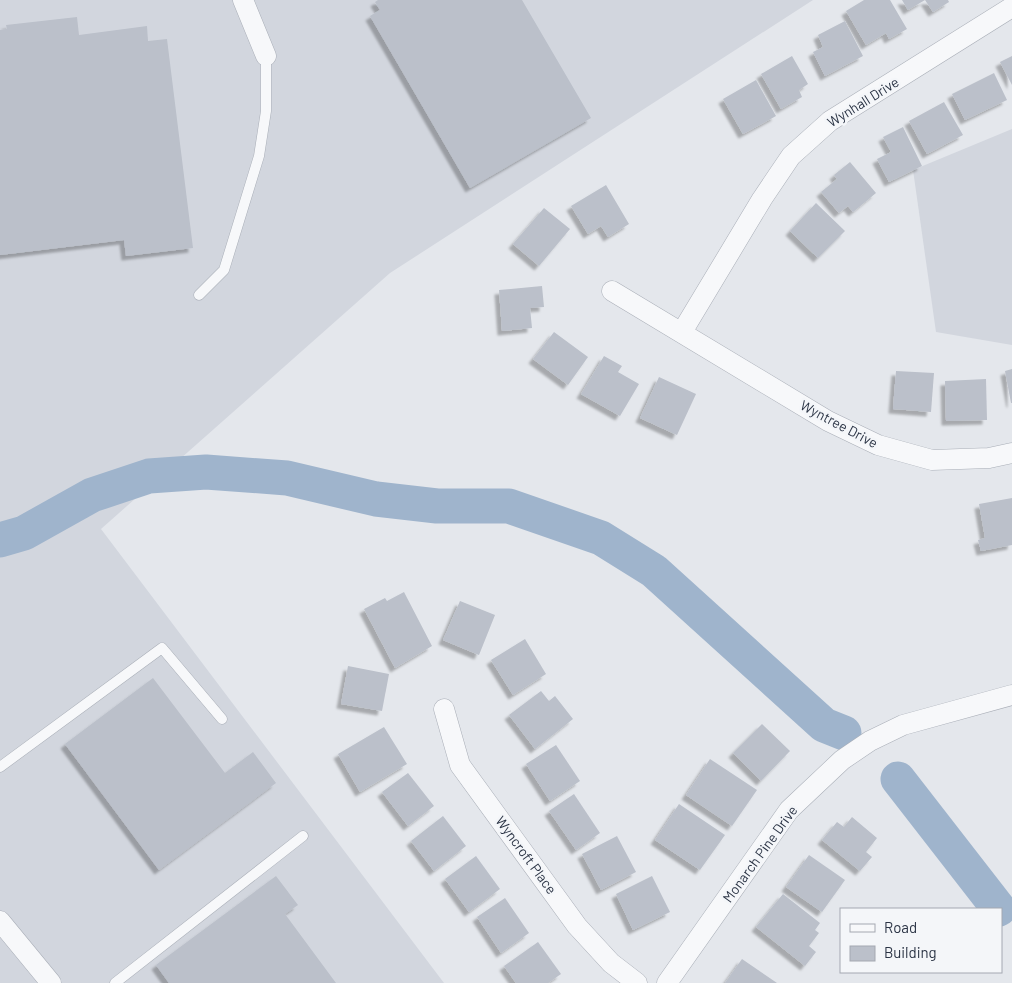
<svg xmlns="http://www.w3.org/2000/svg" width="1012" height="983" font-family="Barlow,sans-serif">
	<defs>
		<filter id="shadow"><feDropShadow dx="-4.5" dy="4.5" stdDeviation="1" flood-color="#0004"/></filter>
	</defs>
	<rect width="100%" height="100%" fill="#e4e7ec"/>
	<g fill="#d2d6de">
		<path d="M0,0H813L390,273L101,529L444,983H0Z"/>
		<path d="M1012,129V345L936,332L913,170Z"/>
	</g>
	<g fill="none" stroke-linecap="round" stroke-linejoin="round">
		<g stroke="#9fb4cc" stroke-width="35">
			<path d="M0,540L24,533L92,495L149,476L206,472L287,478L376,499L437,506H509L601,538L654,571L824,725L844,733"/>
			<path d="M898,779L999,909"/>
		</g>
	</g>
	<g fill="#bbc0ca" filter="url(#shadow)">
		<path d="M378,0H522L591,118L470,188L370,16L380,10L375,2Z"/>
		<path d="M864,0H890L907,29L889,39L886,33L866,45L846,11Z"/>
		<path d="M902,0H925L908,10Z"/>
		<path d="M925,0H948L949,2L933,12Z"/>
		<path d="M77,17L79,35L147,26L148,41L167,39L193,248L126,256L124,240L0,255V30L7,29L6,25Z"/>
		<path d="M845,21L863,56L825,76L813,52L823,47L818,35Z"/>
		<path d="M792,56L808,84L799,90L802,97L781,109L761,74Z"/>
		<path d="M1012,56V85L1000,62Z"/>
		<path d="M994,73L1007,100L965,120L952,94Z"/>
		<path d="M756,80L776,116L743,134L723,99Z"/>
		<path d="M944,102L963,135L927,154L909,121Z"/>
		<path d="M903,127L922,166L889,182L877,159L891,152L883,137Z"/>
		<path d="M850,162L876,193L853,212L848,206L839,213L821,192L837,179L834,175Z"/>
		<path d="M606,185L629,224L608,237L601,226L588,234L571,206Z"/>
		<path d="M816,203L845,231L818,258L790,231Z"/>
		<path d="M544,208L570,229L539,266L513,244Z"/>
		<path d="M542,286L544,307L530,308L532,328L502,331L499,290Z"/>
		<path d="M554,332L588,357L568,385L533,359Z"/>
		<path d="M604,356L622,366L618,372L639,384L620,416L581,394Z"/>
		<path d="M1012,369V403H1011L1005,371Z"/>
		<path d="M896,371L934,373L931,412L893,409Z"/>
		<path d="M659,377L696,394L677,435L640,418Z"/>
		<path d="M986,379L987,420L946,421L945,381Z"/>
		<path d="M1012,498V545L981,551L978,540L985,538L979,504Z"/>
		<path d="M404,592L432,646L395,668L364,609L385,598L387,601Z"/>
		<path d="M460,601L495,615L479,655L443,640Z"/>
		<path d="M525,639L546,674L513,695L491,660Z"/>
		<path d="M348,666L389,674L382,711L341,704Z"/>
		<path d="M153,678L225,773L253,752L276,783L159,870L65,744Z"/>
		<path d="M541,691L549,701L555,696L573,719L535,749L509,715Z"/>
		<path d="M762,724L790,751L761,781L733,753Z"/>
		<path d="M384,727L407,764L360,792L338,754Z"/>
		<path d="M556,745L580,781L550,801L526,764Z"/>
		<path d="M710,759L757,790L732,826L686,795Z"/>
		<path d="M408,773L434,806L408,826L382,792Z"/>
		<path d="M574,794L600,833L576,850L549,811Z"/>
		<path d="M679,804L725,835L700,870L655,840Z"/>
		<path d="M443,816L466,846L434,871L411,841Z"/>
		<path d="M852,817L877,838L866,852L872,857L860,871L822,840L837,822L844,827Z"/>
		<path d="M617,836L636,872L601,890L582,854Z"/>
		<path d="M809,855L845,880L822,912L786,887Z"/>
		<path d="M476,856L500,889L469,912L445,879Z"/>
		<path d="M276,876L298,905L285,914L336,983H169L156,965Z"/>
		<path d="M652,876L670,912L633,930L616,894Z"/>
		<path d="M783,894L820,923L815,930L819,933L809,946L816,952L805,966L756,927Z"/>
		<path d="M505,898L529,933L501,953L477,917Z"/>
		<path d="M538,942L561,974L548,983H516L504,966Z"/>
		<path d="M742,959L777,983H725Z"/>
	</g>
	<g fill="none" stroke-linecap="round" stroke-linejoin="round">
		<defs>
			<g id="lane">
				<path d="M199,295L224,270L259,156L266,111V56"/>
				<path d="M0,767L162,648L222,719"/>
				<path d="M115,983L303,836"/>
			</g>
			<g id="street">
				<path d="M243,0L266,56"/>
				<path d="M612,291L828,421L878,445L932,460L989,458L1012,453"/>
				<path d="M682,332L762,199L791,156L830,121L1012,7"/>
				<path d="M444,709L460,765L577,926L611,963L637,983"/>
				<path d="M0,921L51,983"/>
				<path d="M667,983L789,810L842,760L870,741L903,725L1012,695"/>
			</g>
		</defs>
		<use href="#lane" stroke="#a9aeb7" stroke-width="11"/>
		<use href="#street" stroke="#a9aeb7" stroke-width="21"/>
		<use href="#lane" stroke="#f7f8fa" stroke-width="10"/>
		<use href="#street" stroke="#f7f8fa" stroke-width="20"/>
	</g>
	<g text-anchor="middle" stroke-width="5" stroke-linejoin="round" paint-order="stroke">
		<g font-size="14" fill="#2b3445" stroke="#f4f6f9">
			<text transform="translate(863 102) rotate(-32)" y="5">Wynhall Drive</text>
			<text transform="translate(839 424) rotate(28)" y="5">Wyntree Drive</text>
			<text transform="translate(760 854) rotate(-54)" y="5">Monarch Pine Drive</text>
			<text transform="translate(526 855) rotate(54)" y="5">Wyncroft Place</text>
		</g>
	</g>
	<rect x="840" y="908" width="162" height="65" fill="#f4f6f9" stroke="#a4a8b1"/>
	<rect x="850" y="924" width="25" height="8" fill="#f7f8fa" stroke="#a4a8b1"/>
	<text x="884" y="933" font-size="15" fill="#2b3445">Road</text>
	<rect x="850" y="946" width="25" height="15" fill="#bbc0ca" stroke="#a4a8b1"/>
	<text x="884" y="958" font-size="15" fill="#2b3445">Building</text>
</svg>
